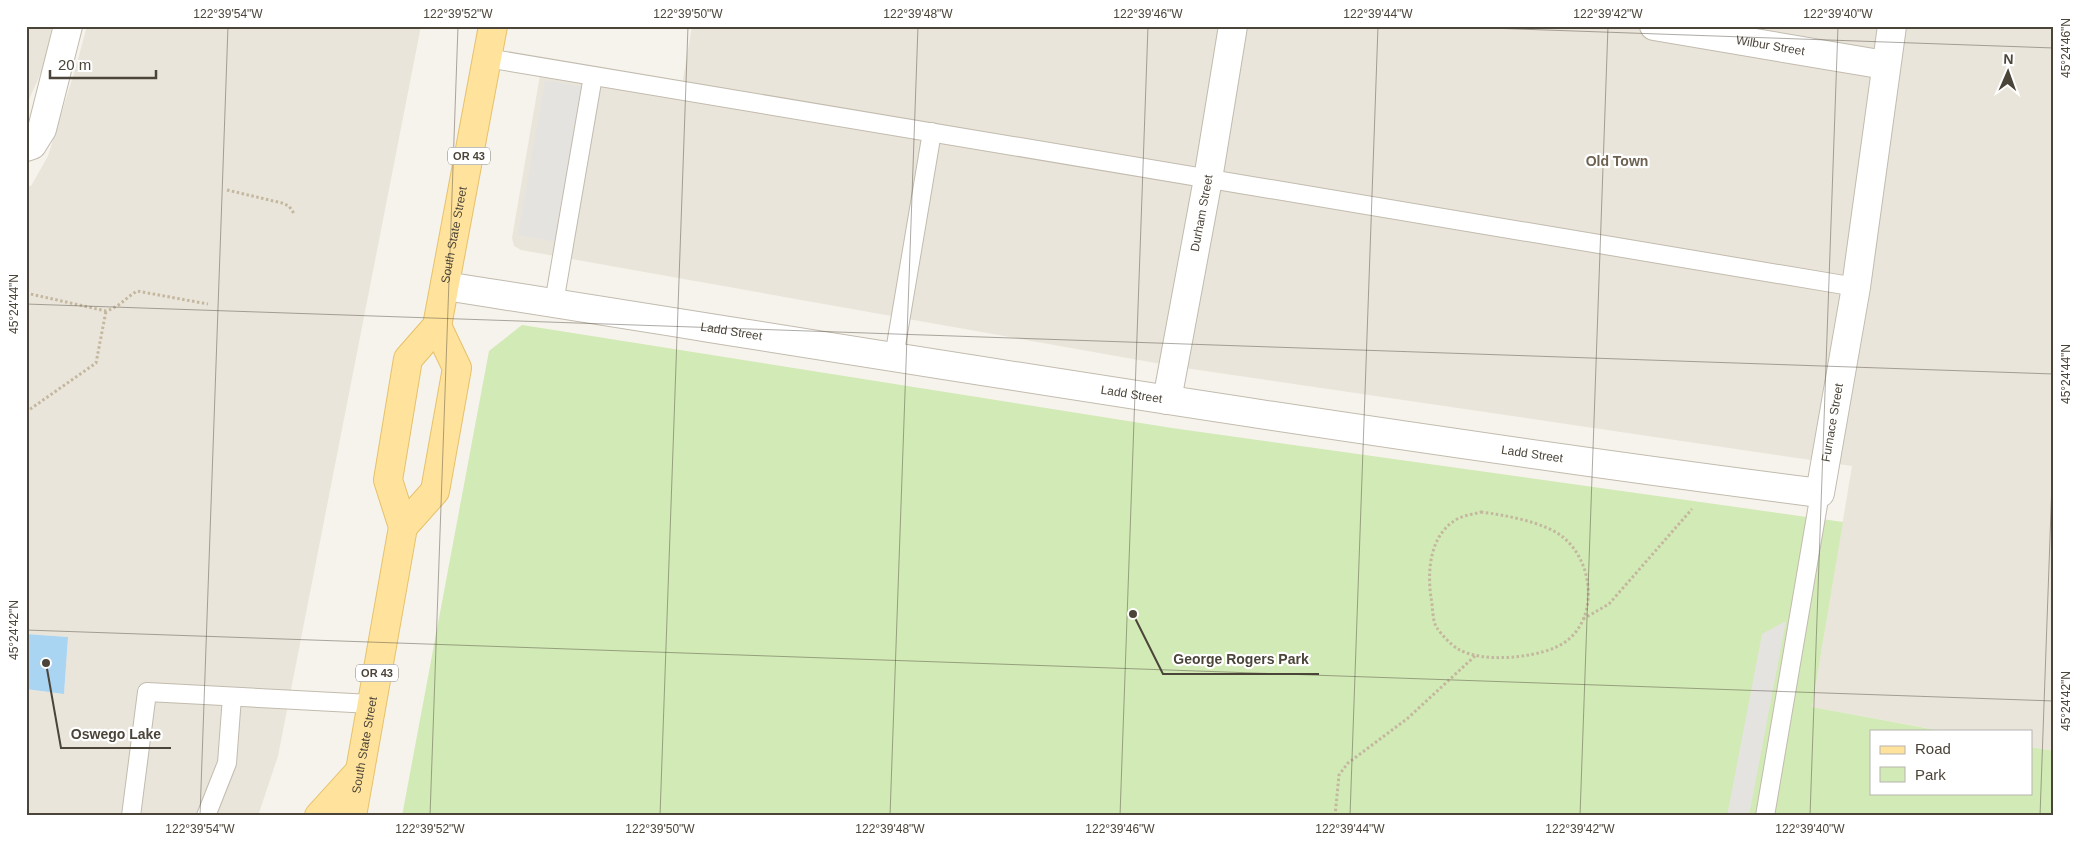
<svg xmlns="http://www.w3.org/2000/svg" width="2080" height="842" font-family="Helvetica,sans-serif">
	<rect width="100%" height="100%" fill="#f6f3ec"/>
	<g fill="#eae5da">
		<path d="M26,26H52L44,66L26,106Z"/>
		<path d="M87,26H421L278,756L258,816H26V689L64,694L68,637L26,634V186H31L48,156L75,70Z"/>
		<path d="M692,26H2054V751L2031,747V731H1943L1812,707L1852,466L1178,367L521,250L514,246L512,238L540,75L680,97Z"/>
	</g>
	<path fill="#d2eab5" d="M522,325L1172,428L1843,522L1812,707L1942,731H1871V793H2031V747L2054,751V816H402L489,351Z"/>
	<g fill="#e5e3e0">
		<path d="M545,80L601,90L573,245L518,235Z"/>
		<path d="M1786,621L1749,816H1727L1762,634Z"/>
	</g>
	<path fill="#a9d4f2" d="M26,634L68,637L64,694L26,689Z"/>
	<g fill="none" stroke-linecap="round" stroke-linejoin="round">
		<defs>
			<g id="service">
				<path d="M487,58L1856,287"/>
				<path d="M554,303L593,76"/>
				<path d="M894,357L932,132"/>
				<path d="M131,816L147,692L371,704"/>
				<path d="M206,816L227,763L232,697"/>
				<path d="M1765,816L1820,493"/>
			</g>
			<g id="minor">
				<path id="s1" d="M1654,26L1885,65"/>
				<path d="M26,147L32,145L42,129L68,26"/>
				<path id="s2" d="M445,286C903,358 1360,434 1820,493L1856,287L1892,26"/>
				<path id="s3" d="M1167,400L1208,179L1233,26"/>
			</g>
			<g id="primary">
				<path d="M403,527L435,491L457,368L437,326"/>
				<path d="M319,816L359,772"/>
				<path id="s4" d="M352,816L403,527L388,480L408,359L437,326L493,26"/>
			</g>
		</defs>
		<use href="#service" stroke="#c2bbae" stroke-width="20"/>
		<use href="#minor" stroke="#c2bbae" stroke-width="30"/>
		<use href="#primary" stroke="#e6c16a" stroke-width="30"/>
		<g stroke="#c4b79f" stroke-width="3" stroke-dasharray="2.5 2.5" stroke-linecap="butt">
			<path d="M227,190L282,203L289,206L295,215"/>
			<path d="M26,293L106,311C121,306 124,299 137,291L208,304"/>
			<path d="M26,412L96,363L106,311"/>
			<path d="M1481,512C1504,515 1546,522 1564,538C1597,566 1599,630 1554,648C1530,658 1482,663 1458,649C1451,645 1441,634 1437,628C1432,621 1433,606 1431,598C1427,569 1430,533 1459,518C1466,515 1474,514 1481,512Z"/>
			<path d="M1583,619L1609,604L1692,509"/>
			<path d="M1335,816L1339,775L1348,763L1408,718L1476,655"/>
		</g>
		<use href="#service" stroke="#fff" stroke-width="18"/>
		<use href="#minor" stroke="#fff" stroke-width="28"/>
		<use href="#primary" stroke="#ffe39c" stroke-width="28"/>
	</g>
	<path fill="none" stroke="#4b4439" stroke-width="1" stroke-opacity="0.45" d="M1433,26L2054,48M26,304L2054,374M26,630L2054,701M200,816L228,26M430,816L458,26M660,816L688,26M890,816L918,26M1120,816L1148,26M1350,816L1378,26M1580,816L1608,26M1810,816L1838,26M2040,816L2054,427"/>
	<g text-anchor="middle" stroke-width="4.5" stroke-linejoin="round" paint-order="stroke">
		<g fill="#fff" stroke="#817c74" stroke-width="1">
			<rect x="448" y="147.5" width="42" height="17" rx="4"/>
			<rect x="356" y="664.5" width="42" height="17" rx="4"/>
		</g>
		<g font-size="11" font-weight="bold" fill="#4b4439">
			<text x="469" y="160">OR 43</text>
			<text x="377" y="677">OR 43</text>
		</g>
		<g font-size="12" fill="#4b4439" stroke="#fff">
			<text dy="4" stroke="none"><textPath href="#s1" startOffset="118">Wilbur Street</textPath></text>
			<text dy="4" stroke="none"><textPath href="#s3" startOffset="190">Durham Street</textPath></text>
			<text dy="4" stroke="none"><textPath href="#s4" startOffset="602">South State Street</textPath></text>
			<text dy="4" stroke="none"><textPath href="#s2" startOffset="290">Ladd Street</textPath></text>
			<text dy="4" stroke="none"><textPath href="#s2" startOffset="695">Ladd Street</textPath></text>
			<text dy="4" stroke="none"><textPath href="#s2" startOffset="1462">Furnace Street</textPath></text>
			<text dy="4" stroke="none"><textPath href="#s2" startOffset="1100">Ladd Street</textPath></text>
			<text dy="4" stroke="none"><textPath href="#s4" startOffset="72">South State Street</textPath></text>
		</g>
		<g font-size="14" font-weight="bold" fill="#6e6250" stroke="#fff">
			<text x="1617" y="166">Old Town</text>
		</g>
	</g>
	<path fill="none" stroke="#4b4439" stroke-width="2" d="M1133 614L1163 674H1319M46 663L61 748H171"/>
	<g fill="#4b4439" stroke="#fff" stroke-width="2">
		<circle cx="1133" cy="614" r="5"/>
		<circle cx="46" cy="663" r="5"/>
	</g>
	<g font-size="14" text-anchor="middle" font-weight="bold" fill="#4b4439" stroke="#fff" stroke-width="4.5" stroke-linejoin="round" paint-order="stroke">
		<text x="1241" y="664">George Rogers Park</text>
		<text x="116" y="739">Oswego Lake</text>
	</g>
	<rect width="2080" height="842" fill="none" stroke="#ffffff" stroke-width="55"/>
	<rect x="1870" y="730" width="162" height="65" fill="#ffffff" stroke="#b7b4b0"/>
	<rect x="1880" y="746" width="25" height="8" fill="#ffe39c" stroke="#b7b4b0"/>
	<text x="1915" y="754" font-size="15" fill="#4b4439">Road</text>
	<rect x="1880" y="767" width="25" height="15" fill="#d2eab5" stroke="#b7b4b0"/>
	<text x="1915" y="780" font-size="15" fill="#4b4439">Park</text>
	<g transform="translate(2008 72) rotate(2)" stroke="#ffffff" stroke-width="4" paint-order="stroke">
	<path d="M0-4L9 19L0 12L-9 19Z" fill="#4b4439"/>
	<text y="-8" font-size="14" font-weight="bold" text-anchor="middle" fill="#4b4439">N</text>
	</g>
	<path d="M50 70v8h106v-8" fill="none" stroke="#4b4439" stroke-width="2.5"/>
	<text x="58" y="70" font-size="15" fill="#4b4439" stroke="#ffffff" stroke-width="4" paint-order="stroke">20 m</text>
	<rect x="28" y="28" width="2024" height="786" fill="none" stroke="#4b4439" stroke-width="2"/>
	<g font-size="12" text-anchor="middle" fill="#4b4439">
		<text x="228" y="18">122°39'54"W</text>
		<text x="458" y="18">122°39'52"W</text>
		<text x="688" y="18">122°39'50"W</text>
		<text x="918" y="18">122°39'48"W</text>
		<text x="1148" y="18">122°39'46"W</text>
		<text x="1378" y="18">122°39'44"W</text>
		<text x="1608" y="18">122°39'42"W</text>
		<text x="1838" y="18">122°39'40"W</text>
		<text transform="translate(2066 48) rotate(-90)" y="4">45°24'46"N</text>
		<text transform="translate(14 304) rotate(-90)" y="4">45°24'44"N</text>
		<text transform="translate(2066 374) rotate(-90)" y="4">45°24'44"N</text>
		<text transform="translate(14 630) rotate(-90)" y="4">45°24'42"N</text>
		<text transform="translate(2066 701) rotate(-90)" y="4">45°24'42"N</text>
		<text x="200" y="833">122°39'54"W</text>
		<text x="430" y="833">122°39'52"W</text>
		<text x="660" y="833">122°39'50"W</text>
		<text x="890" y="833">122°39'48"W</text>
		<text x="1120" y="833">122°39'46"W</text>
		<text x="1350" y="833">122°39'44"W</text>
		<text x="1580" y="833">122°39'42"W</text>
		<text x="1810" y="833">122°39'40"W</text>
	</g>
</svg>
